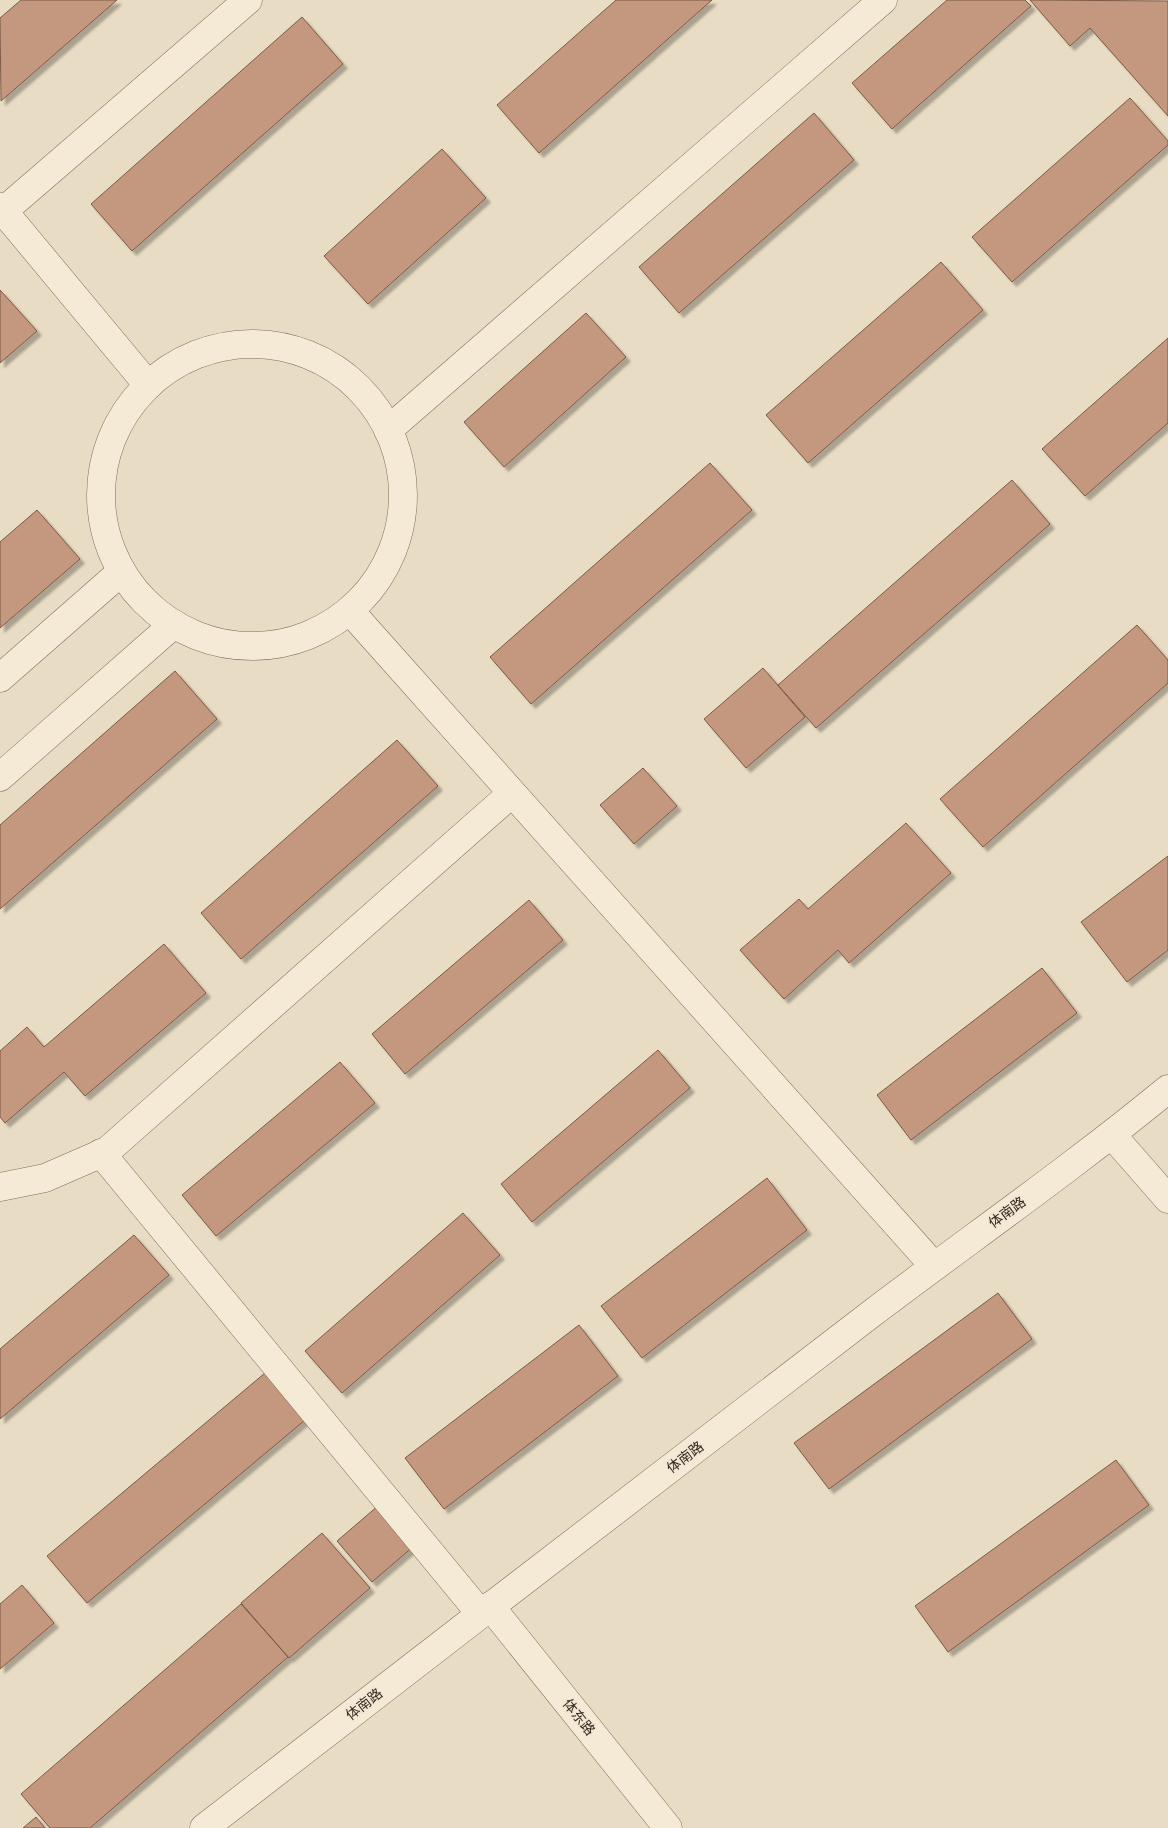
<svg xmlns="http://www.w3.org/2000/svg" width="1168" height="1828" font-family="'IBM Plex Serif','Noto Sans SC',serif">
	<defs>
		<filter id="shadow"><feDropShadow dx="4.5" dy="4.5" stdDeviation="1" flood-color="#0004"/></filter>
	</defs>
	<rect width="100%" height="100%" fill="#e9dcc4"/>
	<g fill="#c3987e" stroke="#7e5945" filter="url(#shadow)">
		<path d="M21,0H117L1,101L0,18Z"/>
		<path d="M616,0H712L539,153L497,105Z"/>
		<path d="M947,0H1025L1031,6L892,129L852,83Z"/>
		<path d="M1030,0L1168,1V116L1090,28L1070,46Z"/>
		<path d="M302,17L343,64L132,251L91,204Z"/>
		<path d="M1130,98L1168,141V145L1012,282L972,237Z"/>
		<path d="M814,113L854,160L679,313L639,267Z"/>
		<path d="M442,149L486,198L368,304L324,256Z"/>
		<path d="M941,262L983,310L808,463L766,415Z"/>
		<path d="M0,290L37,331L0,363Z"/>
		<path d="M586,313L626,357L504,467L464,422Z"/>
		<path d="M1168,338V423L1085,496L1042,449Z"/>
		<path d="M710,463L752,510L531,704L490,657Z"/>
		<path d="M1012,480L1050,524L816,728L778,685Z"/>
		<path d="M37,510L80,559L0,628V542Z"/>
		<path d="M1137,625L1168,660V683L983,847L940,799Z"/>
		<path d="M763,668L805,717L746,768L704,719Z"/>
		<path d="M175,671L217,719L0,909V825Z"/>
		<path d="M397,740L438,786L241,959L201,913Z"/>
		<path d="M643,768L677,806L634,844L600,805Z"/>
		<path d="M906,823L951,873L849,963L838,950L784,999L740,950L799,899L808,909Z"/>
		<path d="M1168,856V950L1127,982L1081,922Z"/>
		<path d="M529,900L563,940L405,1074L372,1034Z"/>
		<path d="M164,944L206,993L85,1096L64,1072L5,1123L0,1117V1051L27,1027L44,1047Z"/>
		<path d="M1042,968L1077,1013L911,1140L877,1095Z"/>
		<path d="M658,1050L690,1088L532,1222L501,1184Z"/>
		<path d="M340,1062L375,1103L216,1236L182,1195Z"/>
		<path d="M767,1178L807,1230L642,1358L601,1306Z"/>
		<path d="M463,1213L500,1255L342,1393L305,1351Z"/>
		<path d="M134,1235L169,1275L0,1419V1349Z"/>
		<path d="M998,1293L1032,1339L829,1489L794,1443Z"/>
		<path d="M579,1325L618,1376L444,1509L405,1458Z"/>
		<path d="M265,1373L305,1420L87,1603L47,1556Z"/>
		<path d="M1116,1460L1149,1505L948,1652L915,1606Z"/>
		<path d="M379,1505L414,1546L372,1582L337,1541Z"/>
		<path d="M322,1533L370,1588L289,1658L241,1603Z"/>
		<path d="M22,1585L54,1623L0,1669V1604Z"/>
		<path d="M241,1604L288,1657L90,1828H50L21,1794Z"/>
		<path d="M36,1817L45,1828H23Z"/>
	</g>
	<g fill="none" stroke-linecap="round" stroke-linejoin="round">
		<defs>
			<g id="minor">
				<path d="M0,207L148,385"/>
				<path d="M0,214L248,0"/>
				<circle cx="252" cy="495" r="151"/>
				<path d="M388,430L883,0"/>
				<path d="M350,611L934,1266"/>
				<path d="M0,678L121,572"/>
				<path d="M0,777L174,624"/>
				<path d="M1112,1135L1168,1199"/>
				<path d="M101,1153L480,1613"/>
				<path d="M0,1187L45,1178L107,1151L511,794"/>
				<path d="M490,1606L668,1828"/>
				<path d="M204,1828C426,1656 648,1485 871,1314C970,1239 1072,1168 1168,1089"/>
			</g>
		</defs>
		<use href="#minor" stroke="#816f5c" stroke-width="29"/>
		<use href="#minor" stroke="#f5ead6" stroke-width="28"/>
	</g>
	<g text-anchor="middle" stroke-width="4" stroke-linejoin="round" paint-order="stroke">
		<g font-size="14" fill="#33281f" stroke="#f1e7d3">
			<text transform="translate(1007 1212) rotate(-36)" y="5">体南路</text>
			<text transform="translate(685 1457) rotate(-37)" y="5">体南路</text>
			<text transform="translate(364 1704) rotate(-38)" y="5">体南路</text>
			<text transform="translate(579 1717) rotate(51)" y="5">体东路</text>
		</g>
	</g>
</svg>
